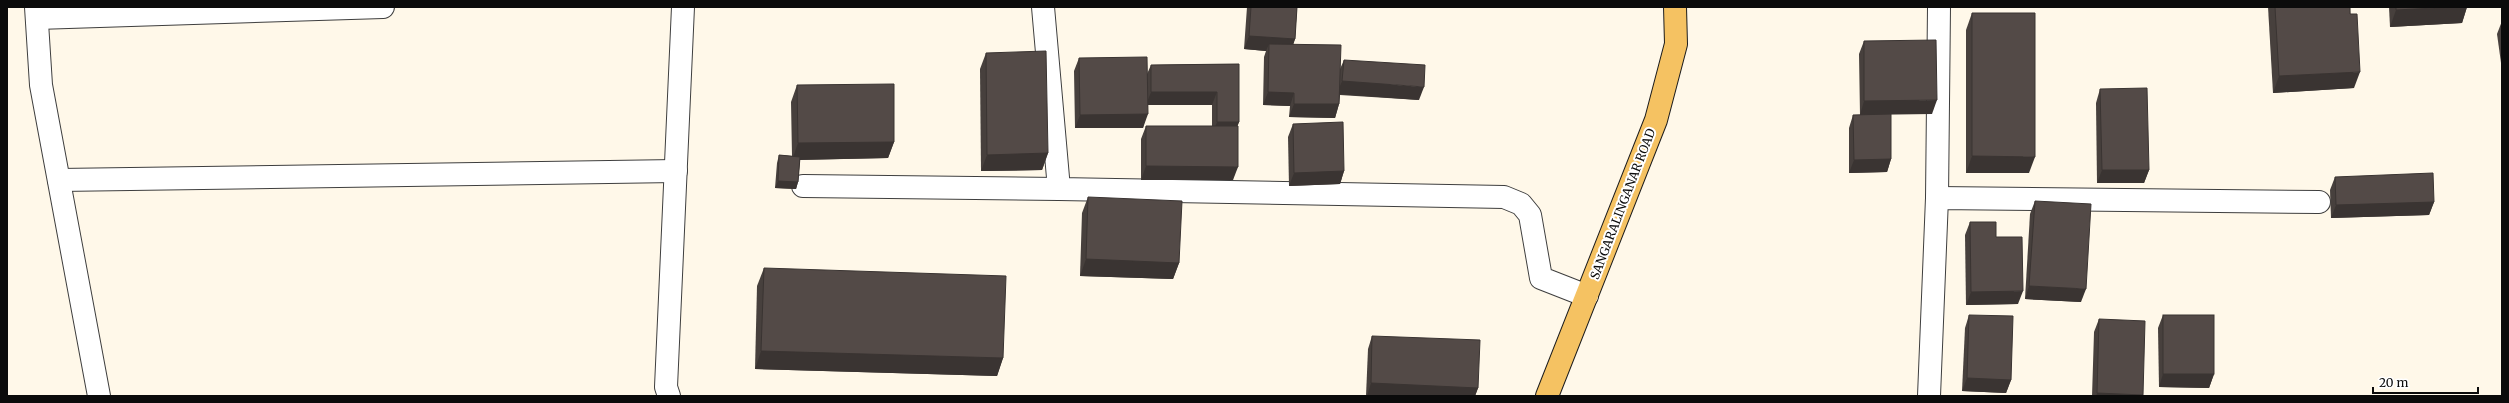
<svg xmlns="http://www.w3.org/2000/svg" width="2509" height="403" font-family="Merriweather,serif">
	<rect width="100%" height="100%" fill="#fff8e9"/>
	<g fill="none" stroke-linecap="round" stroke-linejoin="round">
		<defs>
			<g id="minor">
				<path d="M36,7L41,85L99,396"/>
				<path d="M1043,7L1059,189L1504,197L1521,204L1530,215L1541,278L1587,296"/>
				<path d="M37,18L383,7"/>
				<path d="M59,180L676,171"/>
				<path d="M803,186L1059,189"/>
				<path d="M1937,198L1939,7"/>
				<path d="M669,396L666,387L683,7"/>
				<path d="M1929,396L1937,198L2319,202"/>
			</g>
			<path id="major" d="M1547,396L1656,120L1676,44L1675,7"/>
		</defs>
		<use href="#minor" stroke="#3e3e3e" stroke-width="24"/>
		<use href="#major" stroke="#1c1c1c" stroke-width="24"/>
		<use href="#minor" stroke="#fff" stroke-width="22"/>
		<use href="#major" stroke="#f5c262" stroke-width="22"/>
	</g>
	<g fill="#47403d">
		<path d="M1247,7H1297L1295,39L1293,44L1340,69L1344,60L1419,100L1340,95L1339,104L1335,118L1289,117L1290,106L1263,105L1264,57L1266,51L1244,49Z"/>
		<path d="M2268,7H2350L2354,88L2273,93Z"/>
		<path d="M2389,7H2467L2462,23L2390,27Z"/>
		<path d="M1972,13L2029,173H1966V30Z"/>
		<path d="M2502,21V70L2497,34Z"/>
		<path d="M1864,41L1932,114H1891V159L1887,172L1849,173V128L1853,115L1884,114L1860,115L1859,54Z"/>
		<path d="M986,53L1048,153L1042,170L981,171L980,69Z"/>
		<path d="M1079,58L1147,74L1151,65L1239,64V122L1237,126L1233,180H1141V139L1146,126H1212V105H1148L1143,128H1075L1074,71Z"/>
		<path d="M797,85L894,142L888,158L800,160L798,182L796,189L775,188L777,163L779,155L792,156L791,102Z"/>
		<path d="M2100,89L2149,170L2144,183H2097L2096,103Z"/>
		<path d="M1293,124L1344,171L1340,184L1289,186L1288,137Z"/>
		<path d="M2335,177L2434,202L2429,215L2331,218L2330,190Z"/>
		<path d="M1088,197L1179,263L1173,279L1080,276L1082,213Z"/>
		<path d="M2035,201L2081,302L2025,299L2030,214Z"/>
		<path d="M1970,222L1996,237L2018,304L1966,305L1965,235Z"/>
		<path d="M764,268L1003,358L997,376L755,369L757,286Z"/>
		<path d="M1969,315L2011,380L2006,393L1962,391L1965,328Z"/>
		<path d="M2163,315L2214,374L2209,388L2159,387L2158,328Z"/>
		<path d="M2099,319L2143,395V396H2092L2094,332Z"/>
		<path d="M1372,336L1478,388L1475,396H1366L1368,349Z"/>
	</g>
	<g fill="#3a3432">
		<path d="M2454,7H2467L2462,23L2390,27L2396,10Z"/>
		<path d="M1249,36L1295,39L1291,52L1269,44L1266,51L1244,49Z"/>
		<path d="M2360,72L2354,88L2273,93L2279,76Z"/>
		<path d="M1342,81L1424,87L1419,100L1337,94Z"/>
		<path d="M1151,92H1217L1212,105H1146Z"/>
		<path d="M1268,92L1294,93L1290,106L1263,105Z"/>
		<path d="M1937,100L1932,114L1860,115L1864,101Z"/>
		<path d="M1294,104H1339L1335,118L1289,117Z"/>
		<path d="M1148,114L1143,128H1075L1080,115Z"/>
		<path d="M1217,122H1239L1234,136L1212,135Z"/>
		<path d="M894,142L888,158L792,160L798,143Z"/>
		<path d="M1048,153L1042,170L981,171L987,155Z"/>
		<path d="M1972,156L2035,157L2029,173H1966Z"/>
		<path d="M1891,159L1887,172L1849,173L1854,160Z"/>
		<path d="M1146,166L1238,167L1233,180H1141Z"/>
		<path d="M2102,170H2149L2144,183H2097Z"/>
		<path d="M1344,171L1340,184L1289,186L1294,173Z"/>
		<path d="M778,181L798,182L796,189L775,188Z"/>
		<path d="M2434,202L2429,215L2331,218L2336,205Z"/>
		<path d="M1086,259L1179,263L1173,279L1080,276Z"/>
		<path d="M2029,286L2086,289L2081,302L2025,299Z"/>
		<path d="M2023,291L2018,304L1966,305L1971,292Z"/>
		<path d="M761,351L1003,358L997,376L755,369Z"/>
		<path d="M2163,374H2214L2209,388L2159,387Z"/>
		<path d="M1967,378L2011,380L2006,393L1962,391Z"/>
		<path d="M1371,383L1478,388L1475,396H1367Z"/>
		<path d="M2097,393L2143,395V396H2096Z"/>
	</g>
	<g fill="#534a47" stroke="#3a3432">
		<path d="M1251,7H1297L1295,39L1249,36Z"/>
		<path d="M2275,7H2350V14H2357L2360,72L2279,76Z"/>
		<path d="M2396,7H2454L2396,10Z"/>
		<path d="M1972,13H2035V157L1972,156Z"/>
		<path d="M1936,40L1937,100L1864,101V41Z"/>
		<path d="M1269,44L1341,45L1339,104H1294V93L1268,92Z"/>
		<path d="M1046,51L1048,153L987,155L986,53Z"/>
		<path d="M1147,57L1148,114L1080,115L1079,58Z"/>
		<path d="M1344,60L1425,65L1424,87L1342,81Z"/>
		<path d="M1239,64V122H1217V92H1151V65Z"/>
		<path d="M894,84V142L798,143L797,85Z"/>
		<path d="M2147,88L2149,170H2102L2100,89Z"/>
		<path d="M1891,114V159L1854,160L1853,115Z"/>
		<path d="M1343,122L1344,171L1294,173L1293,124Z"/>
		<path d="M1146,126H1238V167L1146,166Z"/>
		<path d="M779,155L800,157L798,182L778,181Z"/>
		<path d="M2433,173L2434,202L2336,205L2335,177Z"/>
		<path d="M1088,197L1182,201L1179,263L1086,259Z"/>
		<path d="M2035,201L2091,204L2086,289L2029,286Z"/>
		<path d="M1970,222H1996V237H2022L2023,291L1971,292Z"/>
		<path d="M764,268L1006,276L1003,358L761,351Z"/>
		<path d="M1969,315L2013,316L2011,380L1967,378Z"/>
		<rect x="2163" y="315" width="51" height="59"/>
		<path d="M2099,319L2145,321L2143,395L2097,393Z"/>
		<path d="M1372,336L1480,340L1478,388L1371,383Z"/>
	</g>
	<g text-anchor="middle" stroke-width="4" stroke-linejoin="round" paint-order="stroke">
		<g font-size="12" fill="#0b0b0b" stroke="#fff">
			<text transform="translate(1623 204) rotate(-69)" y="4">SANGARALINGANAR ROAD</text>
		</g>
	</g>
	<rect width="2509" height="403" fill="none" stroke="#0b0b0b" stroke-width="16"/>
	<path d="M2373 387v6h105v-6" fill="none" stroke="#0b0b0b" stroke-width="2"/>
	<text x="2379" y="387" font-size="12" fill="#0b0b0b" stroke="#ffffff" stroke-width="3" paint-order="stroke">20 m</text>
</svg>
